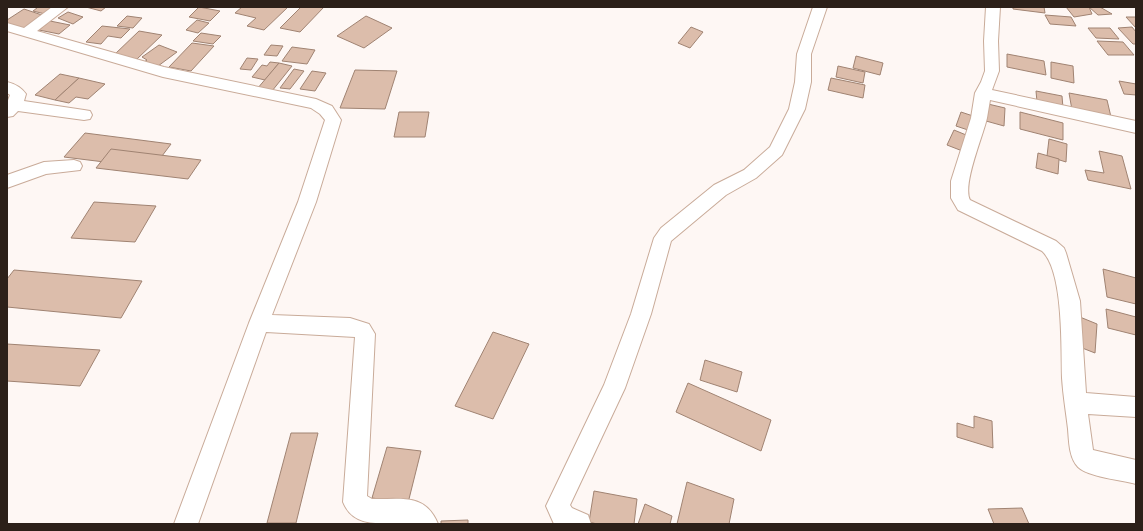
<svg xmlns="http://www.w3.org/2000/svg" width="1143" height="531" font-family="'Noto Sans',sans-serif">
	<rect width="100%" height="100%" fill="#fef7f4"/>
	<g fill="#dcbdab" stroke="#a08372">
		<path d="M33,7H54L45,14L33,11L37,8Z"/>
		<path d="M86,7H106L101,11Z"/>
		<path d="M199,7L220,11L210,21L189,17Z"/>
		<path d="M242,7H288L264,30L247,26L256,18L235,13Z"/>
		<path d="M301,7H324L300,32L280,28Z"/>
		<path d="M1013,7H1044L1045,13L1013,9Z"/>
		<path d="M1066,7H1100H1089L1092,14L1074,17Z"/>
		<path d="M1089,7H1100L1112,14L1098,15Z"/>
		<path d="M24,9L45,16L23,31L7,25V20Z"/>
		<path d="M68,12L83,17L73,24L58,18Z"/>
		<path d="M1045,15L1071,17L1076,26L1050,24Z"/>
		<path d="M127,16L142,18L133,28L117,26Z"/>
		<path d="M366,16L392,28L364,48L337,36Z"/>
		<path d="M1126,17H1136V28Z"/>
		<path d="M197,20L209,23L198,33L186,30Z"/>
		<path d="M50,21L70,25L59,34L39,30Z"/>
		<path d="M102,26L130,29L121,38L108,36L101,44L86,42Z"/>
		<path d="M691,27L703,32L690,48L678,43Z"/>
		<path d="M1132,27L1136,32V44H1133L1118,28Z"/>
		<path d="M1088,28H1110L1119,39L1096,38Z"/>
		<path d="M139,31L162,35L137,59L114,55Z"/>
		<path d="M201,33L221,36L213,44L193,41Z"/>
		<path d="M1097,41L1123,42L1134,55H1108Z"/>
		<path d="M192,43L214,46L191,71L169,67Z"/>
		<path d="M159,45L177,52L154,69L141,64L147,60L142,57Z"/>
		<path d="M271,45L283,46L277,56L264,55Z"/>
		<path d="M292,47L315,50L307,64L282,61Z"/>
		<path d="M1007,54L1044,61L1046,75L1007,67Z"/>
		<path d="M856,56L883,63L880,75L853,68Z"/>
		<path d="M247,58L258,59L251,70L240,69Z"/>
		<path d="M270,62L279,63L265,80L252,77L262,65L267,66Z"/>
		<path d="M1051,62L1073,66L1074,83L1051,78Z"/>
		<path d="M279,63L292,66L272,91L257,89Z"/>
		<path d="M838,66L865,72L863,83L836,77Z"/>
		<path d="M294,69L304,71L290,89L280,88Z"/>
		<path d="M355,70L397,71L385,109L340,108Z"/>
		<path d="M312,71L326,73L315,91L300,89Z"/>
		<path d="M60,74L79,78L55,100L35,95Z"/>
		<path d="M79,78L105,84L88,99L76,97L69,103L55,100Z"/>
		<path d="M831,78L865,85L863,98L828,90Z"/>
		<path d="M1119,81L1136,84V95L1124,94Z"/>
		<path d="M1036,91L1062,96L1063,108L1037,102Z"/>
		<path d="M1069,93L1107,100L1111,117L1072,110Z"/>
		<path d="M988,104L1005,108L1004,126L986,121Z"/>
		<path d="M399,112H429L425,137H394Z"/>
		<path d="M961,112L976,117L971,131L956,126Z"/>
		<path d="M1020,112L1063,123V140L1020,129Z"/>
		<path d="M954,130L971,137L965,152L947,145Z"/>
		<path d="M85,133L171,144L153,168L64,157Z"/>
		<path d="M1049,139L1067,144L1066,162L1047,156Z"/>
		<path d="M111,149L201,160L188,179L96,168Z"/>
		<path d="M1099,151L1122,156L1131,189L1088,180L1085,170L1104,173Z"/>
		<path d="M1038,153L1059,159L1058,174L1036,168Z"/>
		<path d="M94,202L156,206L135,242L71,238Z"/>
		<path d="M1103,269L1136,278V304L1107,297Z"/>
		<path d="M14,270L142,281L121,318L7,307V279Z"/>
		<path d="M1106,309L1136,317V335L1108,328Z"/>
		<path d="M1075,315L1097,324L1095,353L1072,344Z"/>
		<path d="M493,332L529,344L493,419L455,406Z"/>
		<path d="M7,344L100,350L80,386L7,381Z"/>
		<path d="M705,360L742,372L737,392L700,380Z"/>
		<path d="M688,383L771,420L761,451L676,412Z"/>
		<path d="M974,416L992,421L993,448L957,437V423L974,428Z"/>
		<path d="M291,433H318L296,523H267Z"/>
		<path d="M387,447L421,451L408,503L372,498Z"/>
		<path d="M687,482L734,499L729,524H677Z"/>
		<path d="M594,491L637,499L634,524H597L589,522Z"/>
		<path d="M645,504L672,516L670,524H638Z"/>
		<path d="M1022,508L1029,524H994L988,509Z"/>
		<path d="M468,520V524H441V521Z"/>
	</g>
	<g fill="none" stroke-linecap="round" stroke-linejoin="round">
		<defs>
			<g id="street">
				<path d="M52,7H68L37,31L164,67L316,99L332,106L341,120L316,202L272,315L350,318L369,324L375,334L367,496L372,499C400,500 425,492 438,524C426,524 413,523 400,523C378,523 353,527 343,502L355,337L266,332L198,524H174L249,323L298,202L325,120L320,114L311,108L163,77L7,31V23L24,28Z"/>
				<path d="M813,7H827L811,54V82L805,109L782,155L756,178L726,195L671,241L651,314L625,388L570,505L572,508L588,515L591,524H554L546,506L604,385L631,314L654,238L661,228L714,185L744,170L770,147L789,109L795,82L797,54Z"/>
				<path d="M986,7H1000L998,41L999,71L992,90L1136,121V133L990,100C989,106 988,112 987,118C983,136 962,185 970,200L1056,241L1064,248L1066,253L1080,301L1086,393L1136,397V417L1088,414L1093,450L1136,460V484C1122,480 1088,477 1078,467C1069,458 1069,441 1068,429C1066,412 1063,395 1062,378C1061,349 1064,271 1042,251L958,210L951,198V181L971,118L975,93L981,82L985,71L984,41Z"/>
				<path d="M7,82C15,84 21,87 26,94L24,101L84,110L90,111L92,115L90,119L84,120L18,111L13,116L7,117V103L10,95L7,93Z"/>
				<path d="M74,160L80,162L82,166L80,170L46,174L7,188V175L44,162Z"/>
			</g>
		</defs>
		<use href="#street" stroke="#c9ab99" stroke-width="2"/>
		<use href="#street" fill="#fff" fill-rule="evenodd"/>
	</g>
	<rect width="1143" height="531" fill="none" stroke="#2c2019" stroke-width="16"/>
</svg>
